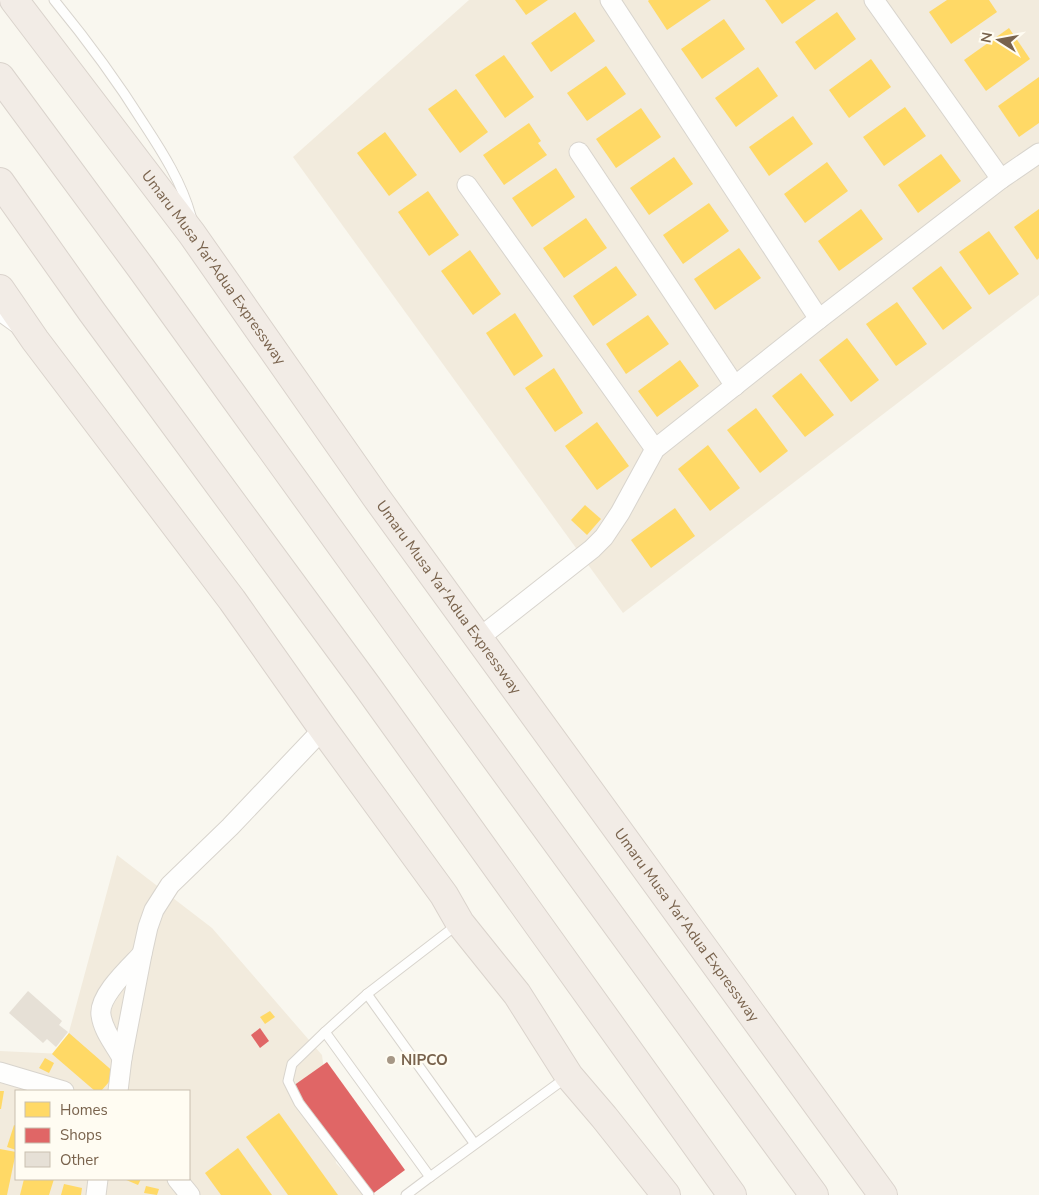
<svg xmlns="http://www.w3.org/2000/svg" width="1039" height="1195" font-family="'Nunito Sans',sans-serif">
	<rect width="100%" height="100%" fill="#f9f7ef"/>
	<g fill="#f2ebdd" fill-rule="evenodd">
		<path d="M469,0H1039V295L623,613L293,157Z"/>
		<path d="M117,855L212,928L322,1055L336,1163L365,1195H0V1051L63,1054ZM16,1091H189V1179H16Z"/>
	</g>
	<g fill="#ffd966">
		<path d="M515,0H548L526,15Z"/>
		<path d="M649,0H711L667,30L648,1Z"/>
		<path d="M765,0H816L782,24Z"/>
		<path d="M947,0H989L997,12L951,44L929,12Z"/>
		<path d="M575,12L595,41L551,72L531,43Z"/>
		<path d="M837,12L856,39L815,70L795,42Z"/>
		<path d="M724,19L745,49L702,79L681,49Z"/>
		<path d="M1009,28L1030,59L986,91L964,60Z"/>
		<path d="M504,55L534,97L505,118L475,75Z"/>
		<path d="M871,59L891,87L849,118L829,90Z"/>
		<path d="M606,66L626,94L587,121L567,93Z"/>
		<path d="M758,67L778,96L736,127L715,98Z"/>
		<path d="M1039,77V123L1019,137L998,106Z"/>
		<path d="M456,89L488,132L460,153L428,109Z"/>
		<path d="M905,107L926,136L884,166L863,137Z"/>
		<path d="M641,108L661,137L616,168L596,139Z"/>
		<path d="M793,116L813,144L769,176L749,147Z"/>
		<path d="M529,123L541,141L538,143L547,155L504,185L483,155Z"/>
		<path d="M385,132L417,175L389,196L357,153Z"/>
		<path d="M941,154L961,181L918,213L898,185Z"/>
		<path d="M674,157L693,184L649,215L630,188Z"/>
		<path d="M827,162L848,191L805,223L784,194Z"/>
		<path d="M556,168L575,197L532,227L512,198Z"/>
		<path d="M428,191L459,235L429,256L398,212Z"/>
		<path d="M709,203L729,231L683,264L663,235Z"/>
		<path d="M861,209L883,239L839,271L818,241Z"/>
		<path d="M1039,209V258L1037,260L1014,227Z"/>
		<path d="M586,218L607,248L564,278L543,248Z"/>
		<path d="M989,231L1019,274L989,295L959,252Z"/>
		<path d="M739,248L761,278L715,310L694,279Z"/>
		<path d="M470,250L501,294L473,315L441,271Z"/>
		<path d="M616,266L637,295L593,326L573,296Z"/>
		<path d="M941,266L972,308L943,330L912,288Z"/>
		<path d="M897,302L927,344L896,366L866,324Z"/>
		<path d="M515,313L543,356L514,376L486,333Z"/>
		<path d="M648,315L669,344L626,374L606,344Z"/>
		<path d="M847,338L879,380L851,402L819,360Z"/>
		<path d="M680,360L699,386L657,417L638,391Z"/>
		<path d="M554,368L583,413L555,432L525,388Z"/>
		<path d="M801,373L834,415L805,437L772,396Z"/>
		<path d="M756,408L788,451L760,473L727,430Z"/>
		<path d="M597,422L629,466L597,490L565,446Z"/>
		<path d="M708,445L740,488L710,511L678,469Z"/>
		<path d="M585,505L601,519L587,535L571,520Z"/>
		<path d="M675,508L695,536L651,568L631,540Z"/>
		<path d="M270,1011L275,1017L265,1024L260,1017Z"/>
		<path d="M69,1033L116,1074L101,1091H95L52,1054Z"/>
		<path d="M45,1058L54,1063L49,1073L39,1068Z"/>
		<path d="M0,1091H4L1,1109H0Z"/>
		<path d="M279,1113L338,1195H288L246,1137Z"/>
		<path d="M14,1125L16,1126V1150L7,1147Z"/>
		<path d="M238,1148L272,1195H221L205,1173Z"/>
		<path d="M0,1149L16,1152L7,1195H0Z"/>
		<path d="M24,1179H54L49,1195H20Z"/>
		<path d="M124,1179H141L138,1185Z"/>
		<path d="M64,1184L82,1188L81,1195H61Z"/>
		<path d="M146,1186L159,1189L157,1195L144,1193Z"/>
	</g>
	<g fill="#e06666">
		<path d="M260,1028L269,1041L260,1048L251,1035Z"/>
		<path d="M327,1062L405,1170L371,1195L293,1086Z"/>
	</g>
	<path fill="#e6e0d6" d="M28,991L62,1021L59,1025L68,1032L56,1047L47,1039L43,1043L9,1013Z"/>
	<g fill="none" stroke-linecap="round" stroke-linejoin="round">
		<defs>
			<g id="lane">
				<path d="M54,0C86,39 117,81 144,124C163,153 182,183 191,216"/>
				<path d="M0,317L14,327"/>
				<path d="M458,924L367,994L325,1032L430,1177L567,1077"/>
				<path d="M367,994L474,1143"/>
				<path d="M325,1032L292,1064L288,1081L299,1103L369,1195"/>
				<path d="M406,1195L430,1177"/>
			</g>
			<g id="street">
				<path d="M610,0L819,319"/>
				<path d="M874,0L1001,179"/>
				<path d="M579,152L735,386"/>
				<path d="M467,185L655,449"/>
				<path d="M479,638L592,549L604,537L620,513L655,449L819,319L1001,179L1039,153"/>
				<path d="M122,1058C115,1045 103,1031 101,1015C98,996 130,967 142,954"/>
				<path d="M0,1072L64,1091"/>
				<path d="M118,1091L122,1058L142,954L148,927L154,910L170,885L230,827L323,729"/>
				<path d="M177,1179L190,1195"/>
				<path d="M96,1195L98,1179"/>
			</g>
			<g id="highway">
				<path id="s1" d="M14,0L192,234L376,497L883,1195"/>
				<path d="M0,77L141,268L415,648L814,1195"/>
				<path d="M0,182L92,312L367,686L732,1195"/>
				<path d="M0,289L35,340L232,600L323,729L444,895L460,923L517,994L569,1076L604,1117L666,1195"/>
			</g>
		</defs>
		<use href="#lane" stroke="#d8d4cd" stroke-width="11"/>
		<use href="#street" stroke="#d8d4cd" stroke-width="21"/>
		<use href="#highway" stroke="#dad3cc" stroke-width="30"/>
		<use href="#lane" stroke="#fefefd" stroke-width="9"/>
		<use href="#street" stroke="#fefefd" stroke-width="19"/>
		<use href="#highway" stroke="#f2ece6" stroke-width="28"/>
	</g>
	<circle fill="#a69786" stroke="#fffcf2" stroke-width="2" cx="391" cy="1060" r="5"/>
	<g text-anchor="middle" stroke-width="5" stroke-linejoin="round" paint-order="stroke">
		<g font-size="15" fill="#79634d" stroke="#fffcf2">
			<text dy="5" stroke="none"><textPath href="#s1" startOffset="334">Umaru Musa Yar'Adua Expressway</textPath></text>
			<text dy="5" stroke="none"><textPath href="#s1" startOffset="739">Umaru Musa Yar'Adua Expressway</textPath></text>
			<text dy="5" stroke="none"><textPath href="#s1" startOffset="1144">Umaru Musa Yar'Adua Expressway</textPath></text>
		</g>
		<g font-size="15" font-weight="bold" fill="#79634d" stroke="#fffcf2" text-anchor="start">
			<text x="401" y="1065">NIPCO</text>
		</g>
	</g>
	<rect x="15" y="1090" width="175" height="90" fill="#fffcf2" stroke="#c9bfb0"/>
	<rect x="25" y="1102" width="25" height="15" fill="#ffd966" stroke="#c9bfb0"/>
	<text x="60" y="1115" font-size="15" fill="#79634d">Homes</text>
	<rect x="25" y="1128" width="25" height="15" fill="#e06666" stroke="#c9bfb0"/>
	<text x="60" y="1140" font-size="15" fill="#79634d">Shops</text>
	<rect x="25" y="1152" width="25" height="15" fill="#e6e0d6" stroke="#c9bfb0"/>
	<text x="60" y="1165" font-size="15" fill="#79634d">Other</text>
	<g transform="translate(999 40) rotate(281)" stroke="#fffcf2" stroke-width="4" paint-order="stroke">
	<path d="M0-4L9 19L0 12L-9 19Z" fill="#79634d"/>
	<text y="-8" font-size="14" font-weight="bold" text-anchor="middle" fill="#79634d">N</text>
	</g>
</svg>
